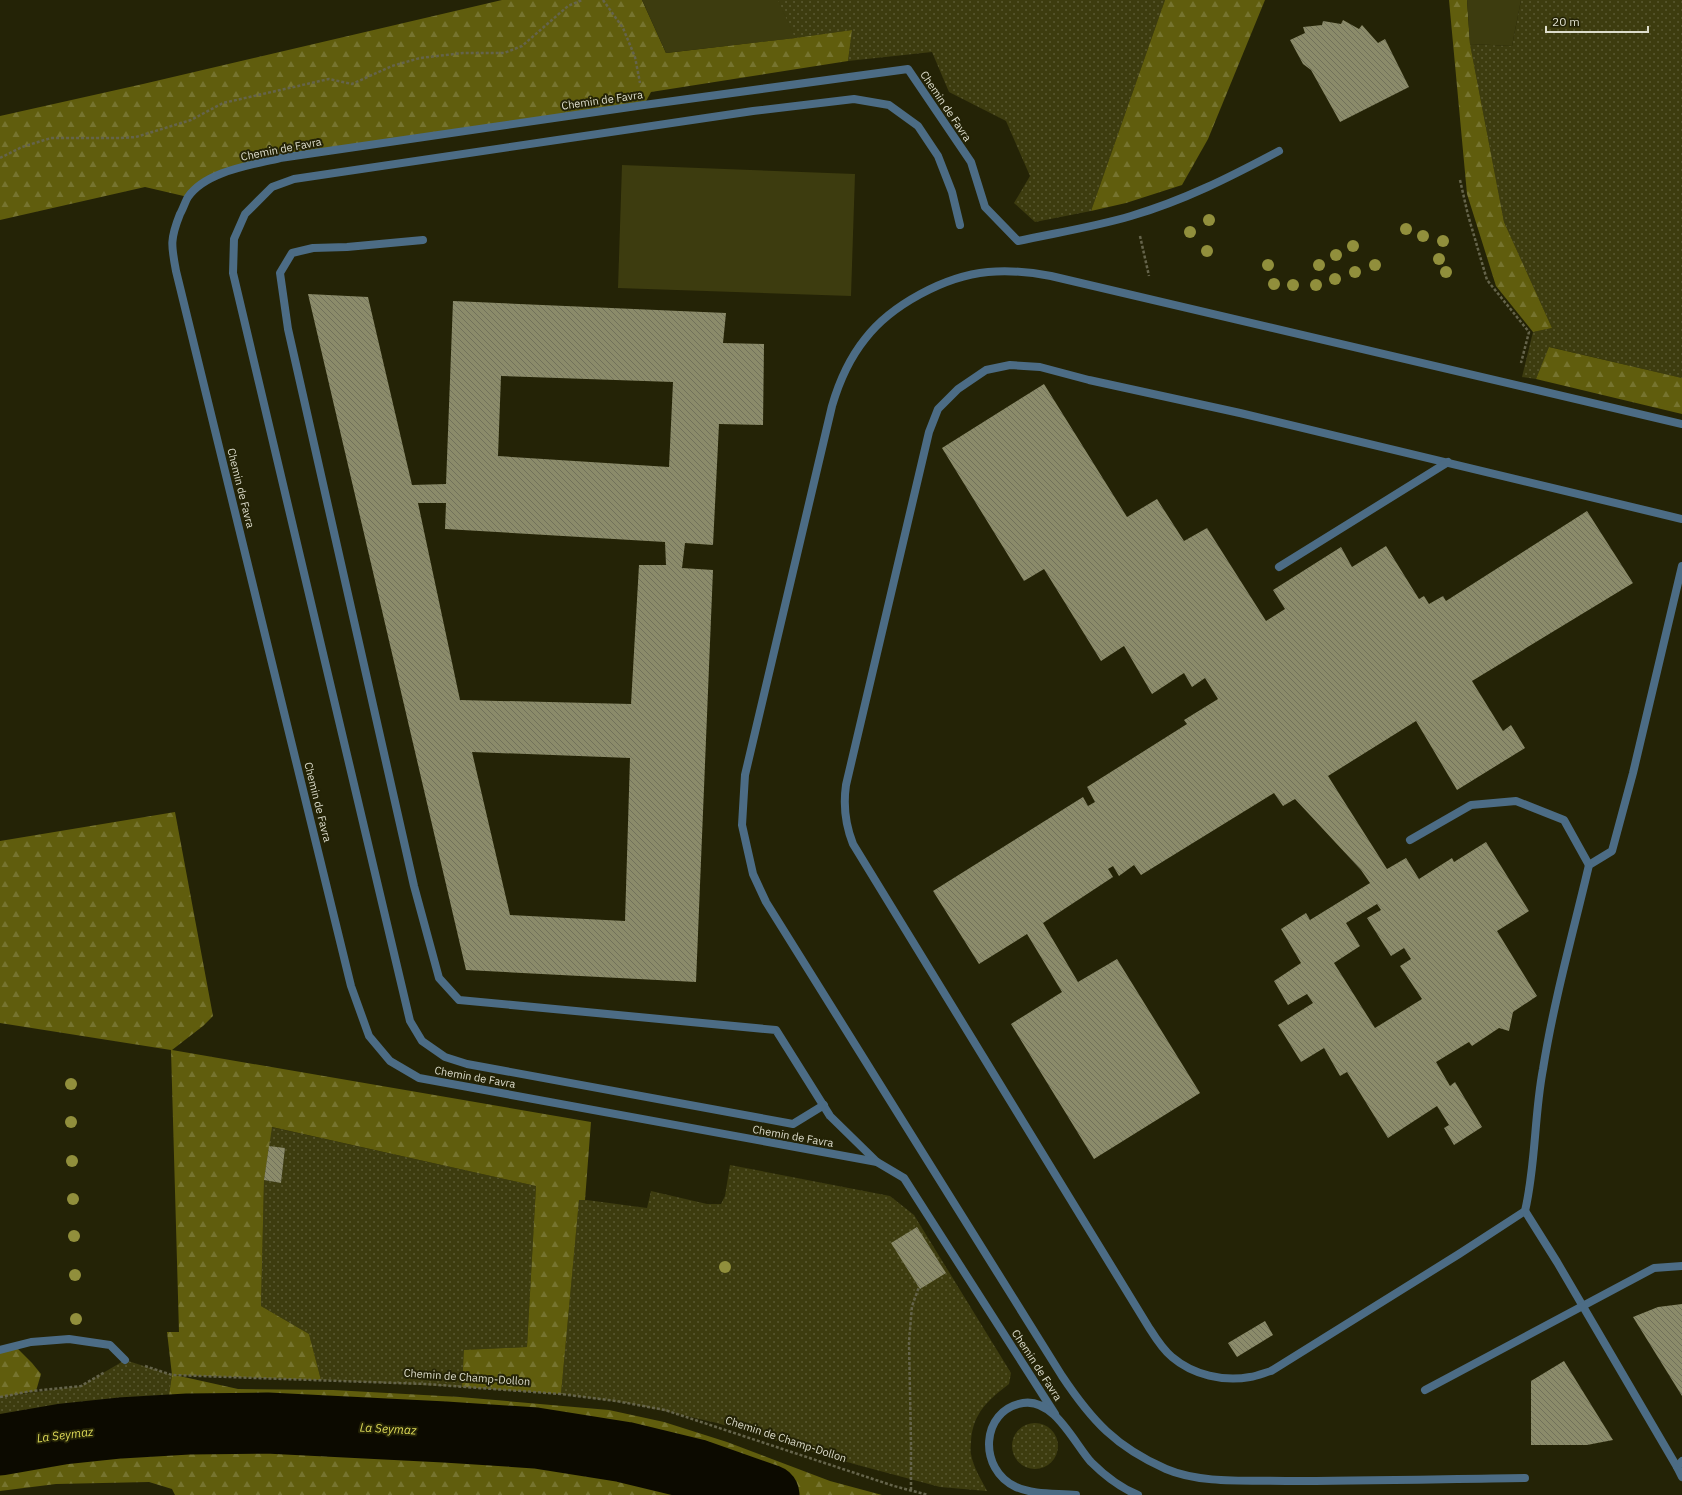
<svg xmlns="http://www.w3.org/2000/svg" width="1682" height="1495" font-family="'IBM Plex Sans',sans-serif">
	<defs>
		<pattern id="grass-dots" width="8" height="8" patternUnits="userSpaceOnUse"><rect width="8" height="8" fill="#3d3c0f"/><path d="M2 2h.1M6 6h.1" fill="none" stroke="#595831" stroke-width="1.8" stroke-linecap="round"/></pattern>
		<pattern id="forest-firs" width="22" height="20" patternUnits="userSpaceOnUse"><rect width="22" height="20" fill="#605d0d"/><path d="M5 1l3.5 6h-7zM16 11l3.5 6h-7z" fill="#76742f"/></pattern>
		<pattern id="building-back-hatch" width="6" height="6" patternUnits="userSpaceOnUse"><rect width="6" height="6" fill="#8b8b6a"/><path d="M-1 5l2 2M0 0l6 6M5-1l2 2" fill="none" stroke="#71715a"/></pattern>
	</defs>
	<rect width="100%" height="100%" fill="#242306"/>
	<g fill="url(#grass-dots)">
		<path d="M716,0H1165L1091,211L1035,222L1014,203L1030,176L1006,121L949,92L932,52L848,61L852,30L795,38L686,50Z"/>
		<path d="M1521,0H1682V378L1550,347L1536,379L1522,377L1533,332L1552,328L1504,222L1470,44L1512,46Z"/>
		<path d="M271,1127L536,1186L527,1347L465,1350L462,1387L321,1380L309,1334L261,1306L264,1180L281,1183L285,1149L269,1146Z"/>
		<path d="M730,1165L890,1196L914,1215L1011,1373L1009,1384C988,1400 973,1413 971,1441C971,1445 970,1450 971,1454C973,1467 981,1479 987,1491L940,1487L854,1464L717,1423L633,1404L561,1394L579,1199L647,1208L651,1191L707,1204H721L725,1196Z"/>
		<path d="M125,1360L172,1375L163,1436L50,1446L0,1454V1397L81,1386Z"/>
		<circle cx="1035" cy="1446" r="23"/>
	</g>
	<g fill="url(#forest-firs)">
		<path d="M502,0H642L666,53L795,38L852,30L848,61L651,92L644,105L280,158L221,174L188,197L145,187L0,220V116L143,84Z"/>
		<path d="M1165,0H1265L1208,139L1182,185L1126,203L1091,211Z"/>
		<path d="M1449,0H1467L1470,44L1504,222L1552,328L1533,332L1496,286L1467,194Z"/>
		<path d="M1549,347L1682,378V414L1536,379Z"/>
		<path d="M175,812L213,1016L203,1026L172,1050L591,1122L585,1200H579L561,1394L462,1387L464,1350L527,1347L536,1186L272,1127L264,1181L261,1306L309,1334L321,1380L175,1375L238,1389L333,1390L460,1397L609,1410L664,1422L727,1442L830,1481L882,1495H175L172,1489L149,1482L56,1484L0,1491V1454L50,1446L163,1436L172,1375L167,1332H179L171,1050L0,1023V841Z"/>
		<path d="M15,1346L32,1363L41,1374L36,1391L0,1397V1350Z"/>
	</g>
	<g fill="#3d3c0f">
		<path d="M642,0H778L795,38L666,53Z"/>
		<path d="M1467,0H1521L1512,46L1470,44Z"/>
		<path d="M622,165L855,174L851,296L618,288Z"/>
	</g>
	<g fill="none" stroke-linecap="round" stroke-linejoin="round">
		<path stroke="#0c0a00" stroke-width="61" d="M0,1445L63,1434L120,1428L188,1424L267,1423L445,1432L536,1438L624,1452L698,1470L769,1495"/>
	</g>
	<g fill="url(#building-back-hatch)" fill-rule="evenodd">
		<path d="M1343,20L1359,29L1362,25L1378,43L1385,39L1409,87L1340,122L1311,70L1303,64L1290,40L1305,33L1303,27L1322,25L1323,21L1341,24Z"/>
		<path d="M308,294L368,297L412,485L446,484L453,301L726,313L723,343L764,344L763,425L719,424L713,545L685,543L682,568L713,570L696,982L466,970ZM501,376L673,382L669,467L498,456ZM418,503H446L445,529L665,542L666,565H639L631,704L460,700ZM472,752L630,758L625,921L510,915Z"/>
		<path d="M1044,384L1127,517L1157,499L1184,541L1207,528L1266,621L1285,609L1273,590L1341,547L1352,567L1386,546L1419,599L1424,596L1429,604L1443,596L1446,601L1587,511L1633,583L1472,681L1503,731L1511,725L1525,748L1457,790L1416,721L1328,776L1387,869L1406,858L1419,879L1452,858L1454,862L1486,842L1529,911L1497,931L1537,996L1513,1012L1509,1031L1499,1028L1472,1046L1469,1042L1436,1062L1450,1086L1455,1082L1482,1127L1454,1145L1444,1128L1449,1125L1437,1106L1388,1138L1347,1072L1340,1076L1324,1048L1301,1062L1278,1025L1313,1003L1307,994L1288,1005L1274,981L1301,963L1281,929L1306,913L1310,920L1370,883L1361,870L1295,799L1283,806L1274,793L1141,875L1134,865L1119,876L1113,866L1108,869L1113,877L1043,923L1078,982L1117,959L1200,1093L1094,1159L1011,1024L1062,992L1027,934L979,964L933,891L1083,797L1088,806L1095,802L1087,787L1187,724L1184,720L1218,699L1205,678L1192,687L1184,673L1152,694L1124,646L1101,661L1044,569L1024,581L942,448ZM1377,904L1381,910L1367,918L1391,956L1404,948L1411,959L1400,966L1422,999L1375,1028L1334,963L1360,946L1346,923Z"/>
		<path d="M269,1146L285,1148L281,1183L264,1180Z"/>
		<path d="M917,1227L946,1273L920,1289L891,1243Z"/>
		<path d="M1682,1304V1396L1633,1317L1658,1307Z"/>
		<path d="M1265,1321L1273,1335L1237,1357L1228,1343Z"/>
		<path d="M1564,1361L1613,1440L1587,1445H1531V1381Z"/>
	</g>
	<g fill="none" stroke-linecap="round" stroke-linejoin="round">
		<g stroke="#65644b" stroke-width="2.5" stroke-dasharray="3 2" stroke-linecap="butt">
			<path d="M603,0L623,28L635,57L640,83"/>
			<path d="M0,158L22,147L51,138H121L136,137L191,120L223,103L329,79L352,84L392,66L420,58L463,53H504L522,46L568,6L582,0"/>
			<path d="M1460,180L1468,215L1487,280L1529,332L1521,363"/>
			<path d="M1140,236L1149,276"/>
			<path d="M145,1366L172,1375L425,1384L561,1394L616,1401L665,1410L894,1486L928,1495"/>
			<path d="M0,1397L32,1391L81,1386L105,1372"/>
			<path d="M911,1490V1442L909,1342L912,1306L919,1287"/>
		</g>
		<g stroke="#4c6c85" stroke-width="8">
			<path d="M423,240L347,247L313,248L292,253L280,273L288,329L414,886L439,978L459,1000L776,1030L830,1116L877,1162"/>
			<path d="M1682,519L1240,413L1089,380L1040,367L1010,365L986,370L958,389L938,409L929,432L846,785C843,806 845,824 853,844L1148,1326C1155,1337 1162,1349 1172,1357C1193,1375 1224,1382 1250,1377C1257,1376 1264,1373 1271,1371L1459,1254L1525,1211C1536,1164 1534,1116 1543,1069C1554,1000 1573,933 1589,865L1612,851L1633,773L1682,566"/>
			<path d="M1279,567L1448,462"/>
			<path d="M1410,840L1471,805L1516,801L1564,820L1589,865"/>
			<path d="M824,1105L793,1124L467,1064L445,1057L422,1041L410,1021L233,273L234,239L245,214L272,187L294,179L753,111L854,99L889,105L918,126L938,156L952,192L960,225"/>
			<path d="M1525,1211L1557,1262L1677,1467"/>
			<path d="M1425,1390L1654,1268L1682,1266"/>
			<path d="M1055,1414L904,1178L877,1162L419,1078L390,1061L369,1036L351,986L176,271C171,245 170,239 180,214C183,209 185,202 188,197C206,171 252,165 280,158L644,105L908,69L971,162L985,207L1018,241C1055,233 1094,227 1131,216C1185,200 1230,177 1279,151"/>
			<path d="M1682,1461L1677,1467L1682,1477"/>
			<path d="M1525,1478C1445,1479 1365,1481 1286,1481C1248,1480 1201,1484 1166,1469C1116,1447 1092,1421 1062,1376L766,902L753,874L742,825L745,775L832,406C839,382 849,359 865,339C891,305 945,276 988,272C1009,270 1030,272 1051,276L1682,424"/>
		</g>
		<g stroke="#4c6c85" stroke-width="8">
			<path d="M0,1350L31,1342L69,1339L110,1345L125,1360"/>
			<path d="M1076,1495C1057,1493 1034,1495 1016,1487C978,1470 980,1410 1023,1403C1054,1398 1074,1443 1091,1462C1104,1475 1121,1488 1138,1495"/>
		</g>
	</g>
	<g fill="#918f3c">
		<circle cx="1209" cy="220" r="6"/>
		<circle cx="1406" cy="229" r="6"/>
		<circle cx="1190" cy="232" r="6"/>
		<circle cx="1423" cy="236" r="6"/>
		<circle cx="1443" cy="241" r="6"/>
		<circle cx="1353" cy="246" r="6"/>
		<circle cx="1207" cy="251" r="6"/>
		<circle cx="1336" cy="255" r="6"/>
		<circle cx="1439" cy="259" r="6"/>
		<circle cx="1268" cy="265" r="6"/>
		<circle cx="1319" cy="265" r="6"/>
		<circle cx="1375" cy="265" r="6"/>
		<circle cx="1355" cy="272" r="6"/>
		<circle cx="1446" cy="272" r="6"/>
		<circle cx="1335" cy="279" r="6"/>
		<circle cx="1274" cy="284" r="6"/>
		<circle cx="1293" cy="285" r="6"/>
		<circle cx="1316" cy="285" r="6"/>
		<circle cx="71" cy="1084" r="6"/>
		<circle cx="71" cy="1122" r="6"/>
		<circle cx="72" cy="1161" r="6"/>
		<circle cx="73" cy="1199" r="6"/>
		<circle cx="74" cy="1236" r="6"/>
		<circle cx="725" cy="1267" r="6"/>
		<circle cx="75" cy="1275" r="6"/>
		<circle cx="76" cy="1319" r="6"/>
	</g>
	<g text-anchor="middle" stroke-width="4" stroke-linejoin="round" paint-order="stroke">
		<g font-size="11" fill="#ddc" stroke="#242306">
			<text transform="translate(602 100) rotate(-8)" y="4">Chemin de Favra</text>
			<text transform="translate(946 106) rotate(56)" y="4">Chemin de Favra</text>
			<text transform="translate(281 149) rotate(-11)" y="4">Chemin de Favra</text>
			<text transform="translate(241 488) rotate(76)" y="4">Chemin de Favra</text>
			<text transform="translate(318 802) rotate(76)" y="4">Chemin de Favra</text>
			<text transform="translate(475 1077) rotate(10)" y="4">Chemin de Favra</text>
			<text transform="translate(793 1136) rotate(10)" y="4">Chemin de Favra</text>
			<text transform="translate(1037 1365) rotate(57)" y="4">Chemin de Favra</text>
			<text transform="translate(467 1377) rotate(4)" y="4">Chemin de Champ-Dollon</text>
			<text transform="translate(786 1439) rotate(18)" y="4">Chemin de Champ-Dollon</text>
		</g>
		<g font-size="12" font-style="italic" fill="#dcd857" stroke="#242306">
			<text transform="translate(388 1429) rotate(3)" y="4">La Seymaz</text>
			<text transform="translate(65 1435) rotate(-7)" y="4">La Seymaz</text>
		</g>
	</g>
	<path d="M1546 26v6h102v-6" fill="none" stroke="#ddddcc" stroke-width="2"/>
	<text x="1552" y="26" font-size="12" fill="#ddddcc" stroke="#242306" stroke-width="3" paint-order="stroke">20 m</text>
</svg>
